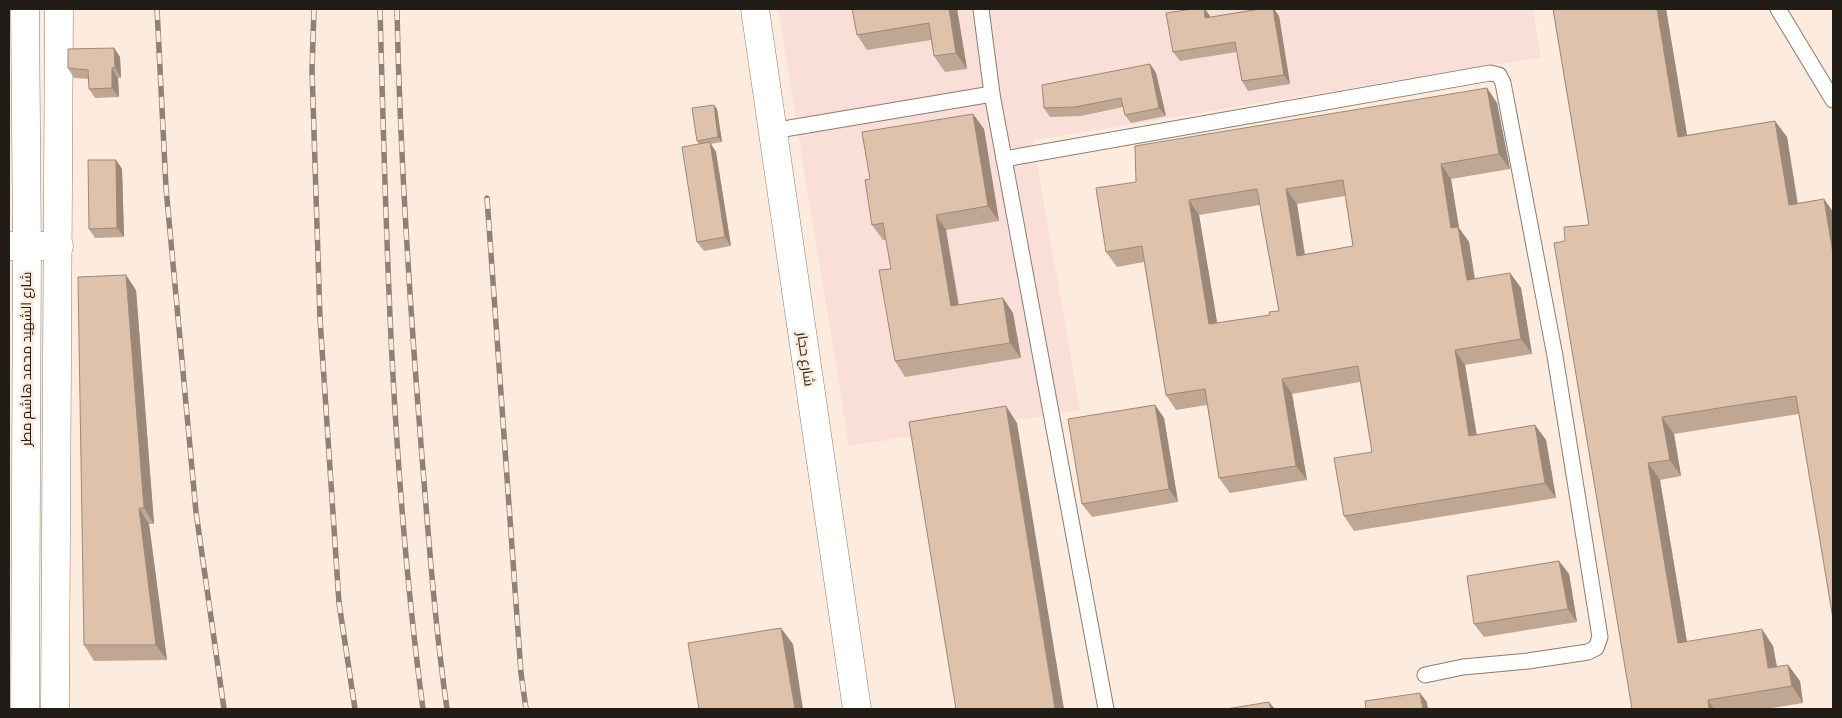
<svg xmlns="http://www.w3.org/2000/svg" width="1842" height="718" font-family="'Archivo Narrow',Cairo,sans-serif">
	<rect width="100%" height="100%" fill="#fdecde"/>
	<path fill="#f9dfd8" d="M778,9H1533L1541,57L1033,140L1080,410L849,446Z"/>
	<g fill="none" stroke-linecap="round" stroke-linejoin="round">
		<defs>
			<g id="service">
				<path d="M981,9L992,94L1106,709"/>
				<path d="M1778,9L1833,100"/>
				<path d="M772,131L992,94"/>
				<path d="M1004,159L1490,73L1499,75L1503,83L1555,356L1600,637L1596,648L1588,652L1528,661L1463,667L1425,675"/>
			</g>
			<g id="tertiary">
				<path d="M755,9L857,709"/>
				<path d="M9,246H59"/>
			</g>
			<g id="primary">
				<path d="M25,709L27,246L25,9"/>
				<path d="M55,709L59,9"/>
			</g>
		</defs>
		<use href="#service" stroke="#8b7c70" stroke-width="17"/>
		<use href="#tertiary" stroke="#8b7c70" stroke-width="29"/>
		<use href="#primary" stroke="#8b7c70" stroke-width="29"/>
		<use href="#service" stroke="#fff" stroke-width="15"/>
		<use href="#tertiary" stroke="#fff" stroke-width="28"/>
		<use href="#primary" stroke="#fff" stroke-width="28"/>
		<defs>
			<g id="rail">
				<path d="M157,9L166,188L196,512L224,709"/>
				<path d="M314,9L312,70L320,319L339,603L355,709"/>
				<path d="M380,9C386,243 392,477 423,709"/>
				<path d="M397,9C400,158 410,308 422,457C429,542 435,626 447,709"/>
				<path d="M487,198L521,673L526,709"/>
			</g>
		</defs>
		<use href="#rail" stroke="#8d8178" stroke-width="5.5"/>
		<use href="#rail" stroke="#fdecde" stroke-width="4" stroke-dasharray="11" stroke-linecap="butt"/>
	</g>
	<g fill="#c0a793" fill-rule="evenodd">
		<path d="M957,9L967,69L945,72L934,56L931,40L867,50L857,35Z"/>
		<path d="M1192,9H1205L1210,17L1260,9H1274L1279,16L1290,84L1248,91L1242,81L1237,52L1180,61L1173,52Z"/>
		<path d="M1553,9H1666L1687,135L1775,121L1787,137L1798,203L1824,199L1833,212V619L1799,414L1674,434L1681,476L1660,480L1687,642L1773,646L1777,667L1788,665L1800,681L1803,703L1765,709H1632L1565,241L1589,225Z"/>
		<path d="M114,48L120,57L121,78H118L119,97L95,98L89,89V79L74,78L68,68Z"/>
		<path d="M1150,64L1156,73L1166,116L1131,123L1125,115L1123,107L1081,116L1050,117L1044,108Z"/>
		<path d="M1487,88L1497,103L1510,169L1451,179L1459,228L1469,242L1475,279L1510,273L1521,288L1532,354L1465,365L1477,435L1535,425L1546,440L1556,498L1354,531L1344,516L1372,452L1360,382L1292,394L1307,480L1230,493L1219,478L1207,405L1176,410L1166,395L1144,262L1117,267L1106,252L1136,182ZM1345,196L1353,246L1305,254L1297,204ZM1260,205L1279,311L1270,315L1217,323L1199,215Z"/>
		<path d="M714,105L717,109L722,142L710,144L716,152L731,246L704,251L697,242L699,144L697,141Z"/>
		<path d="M973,114L984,129L999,221L946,230L959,305L1003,298L1013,313L1021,358L905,377L895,361L891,269L886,240H883L872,225L870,179Z"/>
		<path d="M116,160L122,169L124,237L95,238L89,229Z"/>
		<path d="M136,290L154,524H149L167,660L94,661L84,645Z"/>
		<path d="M1155,405L1164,418L1178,502L1092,517L1082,504Z"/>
		<path d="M1559,561L1569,574L1577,622L1484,637L1474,624Z"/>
	</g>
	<g fill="#9c8878">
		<path d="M949,9H957L967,69L956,53Z"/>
		<path d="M1204,9H1205L1210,16L1212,27L1205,18Z"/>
		<path d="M1273,9H1274L1279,16L1290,84L1284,75Z"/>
		<path d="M1657,9H1666L1690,153L1678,137Z"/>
		<path d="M114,48L120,57L121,78L115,68Z"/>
		<path d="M1150,64L1156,73L1166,116L1159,108Z"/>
		<path d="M112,68L118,78L119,97L112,88Z"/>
		<path d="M1487,88L1497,103L1510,169L1499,154Z"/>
		<path d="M714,105L717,109L722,142L718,137Z"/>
		<path d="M973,114L984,129L999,221L988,206Z"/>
		<path d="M1775,121L1787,137L1800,221L1789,205Z"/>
		<path d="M710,142L716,152L731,246L725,237Z"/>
		<path d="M116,160L122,169L124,237L117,228Z"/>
		<path d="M1441,164L1451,179L1459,228L1469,242L1477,295L1467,280L1451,228Z"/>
		<path d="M1286,189L1297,204L1307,271L1297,256Z"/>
		<path d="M1824,199L1833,212V254Z"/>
		<path d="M1189,200L1199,215L1220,339L1209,324Z"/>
		<path d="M936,215L946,230L961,321L951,306Z"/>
		<path d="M1510,273L1521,288L1532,354L1521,339Z"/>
		<path d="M126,275L136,290L154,524L144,508Z"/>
		<path d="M1003,298L1013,313L1021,358L1010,343Z"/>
		<path d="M1455,350L1465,365L1479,451L1469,436Z"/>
		<path d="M1282,379L1292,394L1307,480L1296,466Z"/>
		<path d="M1155,405L1164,418L1178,502L1169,489Z"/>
		<path d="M1006,406L1017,423L1064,709H1055Z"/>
		<path d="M1662,417L1674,434L1681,476L1670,460Z"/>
		<path d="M1535,425L1546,440L1556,498L1545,483Z"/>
		<path d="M1648,463L1660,480L1690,660L1678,643Z"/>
		<path d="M139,508L149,524L167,660L156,645Z"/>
		<path d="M1559,561L1569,574L1577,622L1568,609Z"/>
		<path d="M781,628L793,644L803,709H795Z"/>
		<path d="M1762,629L1773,646L1780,684L1768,668Z"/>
		<path d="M1788,665L1800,681L1803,703L1792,686Z"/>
		<path d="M1420,693L1427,702L1428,709H1423Z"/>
		<path d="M1708,700L1714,709H1709Z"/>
		<path d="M1269,702L1275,709H1271Z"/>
	</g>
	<g fill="#dfc2ab" stroke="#9c8878" fill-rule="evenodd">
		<path d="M852,9H949L956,53L934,56L929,23L857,35Z"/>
		<path d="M1192,9H1204L1205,18L1260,9H1273L1284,75L1242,81L1235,42L1173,52L1166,13Z"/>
		<path d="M1553,9H1657L1678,137L1775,121L1789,205L1824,199L1833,254V619L1796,396L1662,417L1670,460L1648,463L1678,643L1762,629L1768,668L1788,665L1792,686L1708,700L1709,709H1632L1554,243L1565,241L1564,227L1589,225Z"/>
		<path d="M114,48L115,68H112V88L89,89L88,70L68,68V49Z"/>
		<path d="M1150,64L1159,108L1125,115L1121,98L1075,107L1044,108L1042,85Z"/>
		<path d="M1487,88L1499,154L1441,164L1451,228L1458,227L1467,280L1510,273L1521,339L1455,350L1469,436L1535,425L1545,483L1344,516L1334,458L1372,452L1358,366L1282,379L1296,466L1219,478L1205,389L1166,395L1142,246L1106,252L1096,188L1136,182L1135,146ZM1343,180L1353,246L1297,256L1286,189ZM1257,189L1279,311L1269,312L1270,315L1209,324L1189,200Z"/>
		<path d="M714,105L718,137L697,141L692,108Z"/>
		<path d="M973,114L988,206L936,215L951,306L1003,298L1010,343L895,361L879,270L891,269L883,223L872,225L865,180L870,179L862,132Z"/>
		<path d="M710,142L725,237L697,242L682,147Z"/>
		<path d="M88,160H116L117,228L89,229Z"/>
		<path d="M126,275L144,508H139L156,645H84L78,277Z"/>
		<path d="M1155,405L1169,489L1082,504L1068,419Z"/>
		<path d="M1006,406L1055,709H956L909,422Z"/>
		<path d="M1559,561L1568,609L1474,624L1467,576Z"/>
		<path d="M781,628L795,709H699L688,643Z"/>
		<path d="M1420,693L1423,709H1366L1365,701Z"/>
		<path d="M1269,702L1271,709H1226Z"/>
	</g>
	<g text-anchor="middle" stroke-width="5" stroke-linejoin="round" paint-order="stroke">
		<g font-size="14" fill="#221c17" stroke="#fdecde">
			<text transform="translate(26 359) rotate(-90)" y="5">شارع الشهيد محمد هاشم مطر</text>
			<text transform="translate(806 359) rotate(82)" y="5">شارع حجار</text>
		</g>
	</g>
	<rect width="1842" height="718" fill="none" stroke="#221c17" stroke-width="20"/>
</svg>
